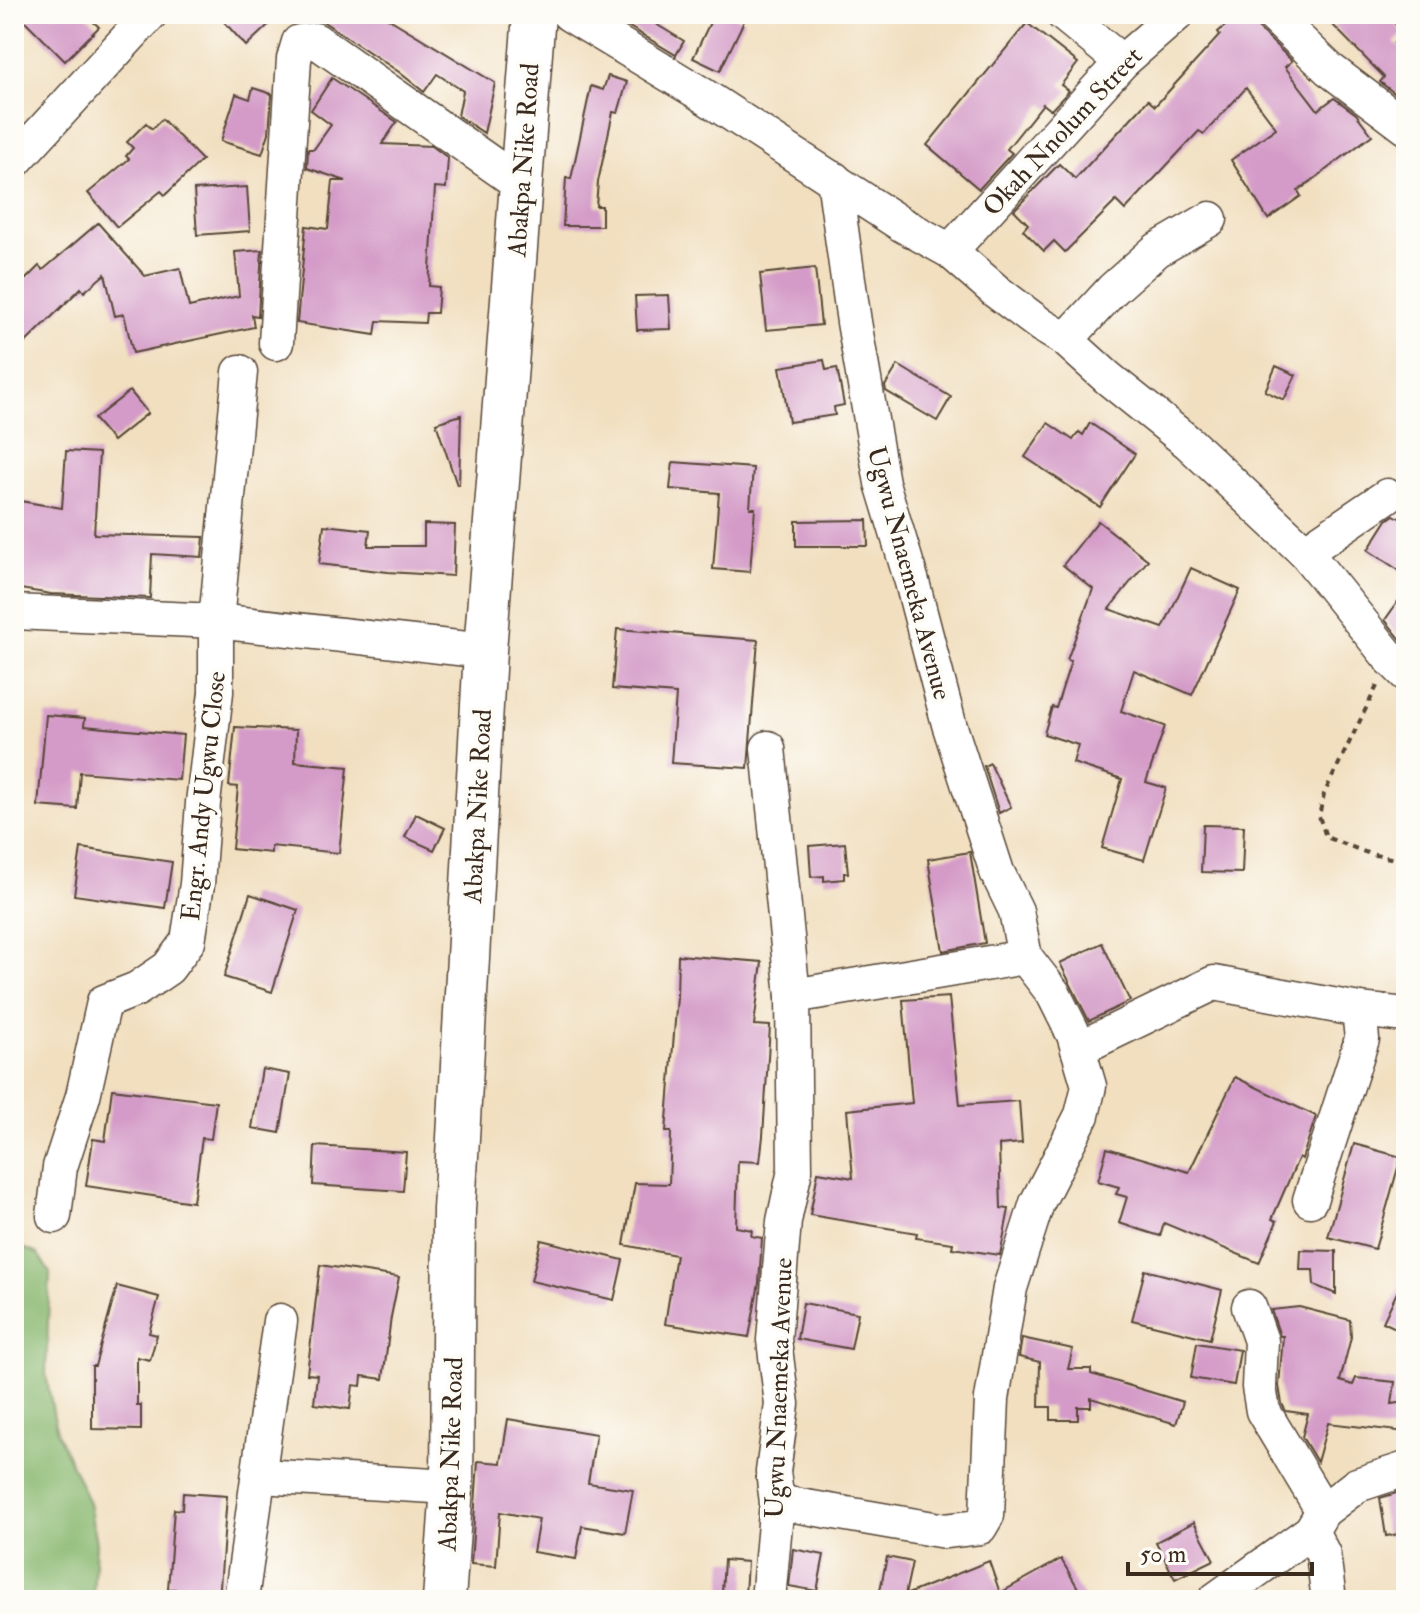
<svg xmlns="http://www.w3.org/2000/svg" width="1420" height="1614" font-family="'IM FELL Double Pica',serif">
	<rect width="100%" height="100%" fill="#fdfcf7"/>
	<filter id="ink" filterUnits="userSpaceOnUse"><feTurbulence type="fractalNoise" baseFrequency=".0125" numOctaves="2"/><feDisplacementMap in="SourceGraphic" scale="16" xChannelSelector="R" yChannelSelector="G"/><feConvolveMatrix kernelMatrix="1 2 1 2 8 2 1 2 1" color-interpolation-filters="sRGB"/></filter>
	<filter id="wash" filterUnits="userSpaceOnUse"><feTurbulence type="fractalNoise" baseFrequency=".006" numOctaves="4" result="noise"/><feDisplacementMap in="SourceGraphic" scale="32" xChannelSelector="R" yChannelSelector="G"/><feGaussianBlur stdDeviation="1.8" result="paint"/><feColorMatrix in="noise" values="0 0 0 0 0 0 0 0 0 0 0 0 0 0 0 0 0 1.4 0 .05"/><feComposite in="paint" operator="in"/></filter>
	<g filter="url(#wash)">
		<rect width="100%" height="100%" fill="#f1dfc0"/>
		<path fill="#8bb972" stroke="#637248" stroke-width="2" d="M14,1244L38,1254L50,1273L46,1374L57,1433L89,1503L96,1543L93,1600H14Z"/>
		<g id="blocks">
			<g fill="#d49bc8">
				<path d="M18,14H85L99,27L65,61Z"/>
				<path d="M217,14H280L246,46Z"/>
				<path d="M312,14H381L495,83L484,133L458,116L463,91L437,74L424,92L399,72Z"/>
				<path d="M608,14H639L684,41L676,55Z"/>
				<path d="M714,14H730L744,21L720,71L693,58Z"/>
				<path d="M1239,14H1253L1258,28L1292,61L1285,67L1318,110L1334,98L1356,114L1372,135L1298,191L1301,196L1268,219L1231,160L1276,128L1246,88L1204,134L1199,131L1125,210L1116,201L1065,252L1054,241L1044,251L1023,230L1028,224L1014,210L1059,164L1075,179L1148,100L1155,106L1220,35L1218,32Z"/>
				<path d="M1322,14H1386L1404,33L1394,43L1406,50V102L1380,82L1384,77Z"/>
				<path d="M1027,23L1078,63L1061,85L1069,91L1051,110L1043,104L1007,149L1012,153L979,189L927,145Z"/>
				<path d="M608,76L627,82L618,113L613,112L598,182L596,206H602V226H563L566,178L571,179L591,86L603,90Z"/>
				<path d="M332,78L397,122L382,144L432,146L448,158L446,188L435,187L429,286L439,287L437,313H426L425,323L377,321L375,335L297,323L306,226L328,229L333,181H346L307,168L308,149H314L331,125L311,110Z"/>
				<path d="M253,88L272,94L269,133L262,154L221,141L236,94L250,99Z"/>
				<path d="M162,119L202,160L165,195L161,191L117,227L88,193L129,159L126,156L133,148L127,142L146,123L152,129Z"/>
				<path d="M247,187L250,231L197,235L194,190Z"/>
				<path d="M98,223L145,276L180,268L189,307L239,296L235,252L262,250L258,316L252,315L254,327L133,353L124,314L115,316L105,274L84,292L81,288L14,354V291L39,266L43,270Z"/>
				<path d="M815,268L821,325L766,330L760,274Z"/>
				<path d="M669,295L671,329L637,330L635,296Z"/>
				<path d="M824,360L826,370L837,368L844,405L834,407L835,415L789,422L780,367Z"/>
				<path d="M898,365L951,397L937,421L886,391L885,386Z"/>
				<path d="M1276,366L1296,375L1284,400L1265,391Z"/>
				<path d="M130,391L148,413L113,441L94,419Z"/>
				<path d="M461,415L459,485H457L436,423Z"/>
				<path d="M1048,423L1073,440L1079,432L1083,435L1090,423L1135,454L1100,507L1025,457Z"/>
				<path d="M66,451L99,453L94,534L204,537L202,557L152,554L150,598L51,594L14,588V536L20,501L62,508Z"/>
				<path d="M673,462L753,468L750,508H755L750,572L713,569L719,493L670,489Z"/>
				<path d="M1394,515L1406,522V575L1368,550L1387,520Z"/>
				<path d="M867,520L868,546H796V521Z"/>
				<path d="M1098,521L1148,560L1109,609L1163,628L1191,568L1240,590L1192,695L1134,670L1121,711L1165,726L1146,782L1166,788L1144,860L1102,848L1122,779L1073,763L1078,745L1044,734L1052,707L1056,708L1071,661L1067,660L1093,589L1063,565Z"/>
				<path d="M424,524L455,525L453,576L388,572L319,564L324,525L370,530L368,546H424Z"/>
				<path d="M1406,590V646L1385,620Z"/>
				<path d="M617,629L758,640L748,768L671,763L676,694L612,689Z"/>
				<path d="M46,715L85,718L84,726L183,735L179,780L80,772L77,809L38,806Z"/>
				<path d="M235,727L296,730L295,762L348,767L339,853L271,846V853L232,849L238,787L229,786Z"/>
				<path d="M990,763L1011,807L999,813L984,766Z"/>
				<path d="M416,814L445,828L434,850L405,837Z"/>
				<path d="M1203,825L1244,826L1242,873L1201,872Z"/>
				<path d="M845,843L848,873H844V879L824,881V876L811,877L809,846Z"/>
				<path d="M81,848L172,862L165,908L74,895Z"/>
				<path d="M970,852L985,943L943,951L928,859Z"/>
				<path d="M250,894L298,910L272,992L224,977Z"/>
				<path d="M1102,943L1130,1001L1089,1021L1060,963Z"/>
				<path d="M678,955L762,962L754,1025L770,1026L763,1136L760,1162L738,1161L736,1227L752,1230L751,1236L762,1238L759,1283L749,1337L665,1324L676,1255L624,1245L635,1183L669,1184L671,1132H666L677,997Z"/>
				<path d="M949,997L960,1105L1019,1101L1022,1143L999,1145L1001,1208L1009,1209L1000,1255L952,1248L953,1243L916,1238L917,1233L810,1215L818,1172L853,1178L847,1110L912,1103L903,1000Z"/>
				<path d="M262,1069L290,1074L280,1133L252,1128Z"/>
				<path d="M1235,1077L1316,1116L1302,1159L1299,1157L1272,1219L1277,1221L1259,1263L1164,1223L1160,1236L1119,1223L1127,1197L1116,1194L1119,1187L1098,1181L1107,1148L1189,1172Z"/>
				<path d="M112,1089L216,1102L211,1139L202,1138L193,1202L86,1186L93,1139L105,1141Z"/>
				<path d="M1354,1144L1401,1157L1375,1249L1328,1237Z"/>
				<path d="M315,1146L406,1152L403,1191L313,1185Z"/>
				<path d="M541,1240L623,1260L614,1300L531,1281Z"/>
				<path d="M1301,1250L1336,1251V1294L1314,1285L1313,1270H1300Z"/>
				<path d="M320,1265L399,1277L391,1317L383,1379L362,1376L361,1386L353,1385L350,1409L314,1404L317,1375L307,1374Z"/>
				<path d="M1145,1270L1222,1290L1210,1339L1132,1320Z"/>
				<path d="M1406,1273V1333L1383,1322Z"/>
				<path d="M117,1286L159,1297L149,1333L157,1335L150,1360L137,1357V1405H141V1430L92,1429V1366H95Z"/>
				<path d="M803,1303L858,1313L851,1349L797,1339Z"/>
				<path d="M1299,1307L1350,1320L1351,1337L1340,1381L1353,1385L1356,1378L1395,1382L1392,1404L1406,1402V1432L1328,1423L1317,1462L1302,1437L1308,1414L1286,1411L1282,1404L1279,1386L1283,1336H1280L1271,1310Z"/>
				<path d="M1022,1338L1073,1349L1068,1369H1091V1374L1183,1402L1176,1424L1091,1398V1407H1078V1420H1051V1407H1039L1040,1362L1019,1357Z"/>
				<path d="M1197,1343L1240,1350L1234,1385L1191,1378Z"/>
				<path d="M508,1419L596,1434L588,1483L633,1490L625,1533L582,1526L576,1559L533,1552L539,1519L500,1512L496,1566L471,1564L478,1461L501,1463Z"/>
				<path d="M1406,1490V1533L1386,1536L1380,1498Z"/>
				<path d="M183,1493L227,1496L219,1600H174L175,1589H168L174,1509L182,1510Z"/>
				<path d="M1194,1522L1214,1560L1175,1579L1156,1542Z"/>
				<path d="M793,1549L824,1555L817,1591L789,1586Z"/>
				<path d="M887,1557L912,1562L905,1595L989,1561L1000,1593L1061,1559L1085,1600H878Z"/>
				<path d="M724,1560L747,1562L745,1595L722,1593Z"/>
			</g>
		</g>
	</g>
	<g filter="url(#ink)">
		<use href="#blocks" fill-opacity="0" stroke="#564536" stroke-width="2"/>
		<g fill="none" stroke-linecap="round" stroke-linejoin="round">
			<defs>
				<g id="minor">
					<path d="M569,14L698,92L901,224L950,251L997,292L1041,325L1066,340L1108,378L1189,443L1305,552L1390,658L1406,674"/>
					<path d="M1063,14L1122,62"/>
					<path d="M1272,14L1329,69L1406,127"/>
					<path d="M14,162L150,14"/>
					<path d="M834,179L854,322L882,483L912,582L949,724L997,872L1016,911L1025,957"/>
					<path d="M950,251L1122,62L1177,14"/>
					<path d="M1066,340L1113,289L1157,250L1210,219"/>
					<path d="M276,343L294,59L299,42L315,40L523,186"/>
					<path d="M1305,552L1387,496"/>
					<path d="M14,612L216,621L485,651"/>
					<path d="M768,748L793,996"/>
					<path d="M1078,1049L1214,983L1359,1010"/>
					<path d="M1310,1200L1362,1039L1359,1010L1406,1015"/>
					<path d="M54,1216L60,1167L83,1096L104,1002L137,989L168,968L188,941L197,884L203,803L216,692V621L240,372"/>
					<path d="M1249,1307L1261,1341L1259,1387L1263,1411L1323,1511"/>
					<path d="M259,1476L452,1487"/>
					<path d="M1311,1531L1323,1554L1329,1600"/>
					<path d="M241,1600L280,1321"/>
					<path d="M768,1600L777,1502L773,1472L782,1404L774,1340L784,1221L795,1170L793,996L1025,957L1053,993L1074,1035L1089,1086L1082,1115L1037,1203L1010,1288L992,1399L987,1515L980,1527L945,1531L777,1502"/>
					<path d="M1215,1600L1311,1531L1323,1511L1357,1485L1406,1469"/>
				</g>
				<path id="major" d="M444,1600L452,1487L454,1210L485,651L534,14"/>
			</defs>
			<use href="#minor" stroke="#564536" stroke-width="37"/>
			<use href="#major" stroke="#564536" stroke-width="45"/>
			<path stroke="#564536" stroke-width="4" stroke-dasharray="6 6" stroke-linecap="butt" d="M1377,686L1324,794L1319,816L1326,837L1370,854L1406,861"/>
			<use href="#minor" stroke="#fff" stroke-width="34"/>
			<use href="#major" stroke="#fff" stroke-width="42"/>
		</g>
	</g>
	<g text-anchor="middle" stroke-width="8" stroke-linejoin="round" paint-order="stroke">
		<g font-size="26" fill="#3b2a1e" stroke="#fdfcf7">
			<text transform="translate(1062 131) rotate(-47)" y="9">Okah Nnolum Street</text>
			<text transform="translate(523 160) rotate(-86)" y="9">Abakpa Nike Road</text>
			<text transform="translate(910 573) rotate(75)" y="9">Ugwu Nnaemeka Avenue</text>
			<text transform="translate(203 796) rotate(-84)" y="9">Engr. Andy Ugwu Close</text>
			<text transform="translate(477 806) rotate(-87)" y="9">Abakpa Nike Road</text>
			<text transform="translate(778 1388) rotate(-88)" y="9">Ugwu Nnaemeka Avenue</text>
			<text transform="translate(450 1454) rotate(-88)" y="9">Abakpa Nike Road</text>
		</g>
	</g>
	<rect width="1420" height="1614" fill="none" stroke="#fdfcf7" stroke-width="48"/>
	<path d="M1128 1562v12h184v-12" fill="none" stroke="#3b2a1e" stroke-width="4"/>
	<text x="1140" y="1562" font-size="24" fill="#3b2a1e" stroke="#fdfcf7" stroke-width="6" paint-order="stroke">50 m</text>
</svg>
